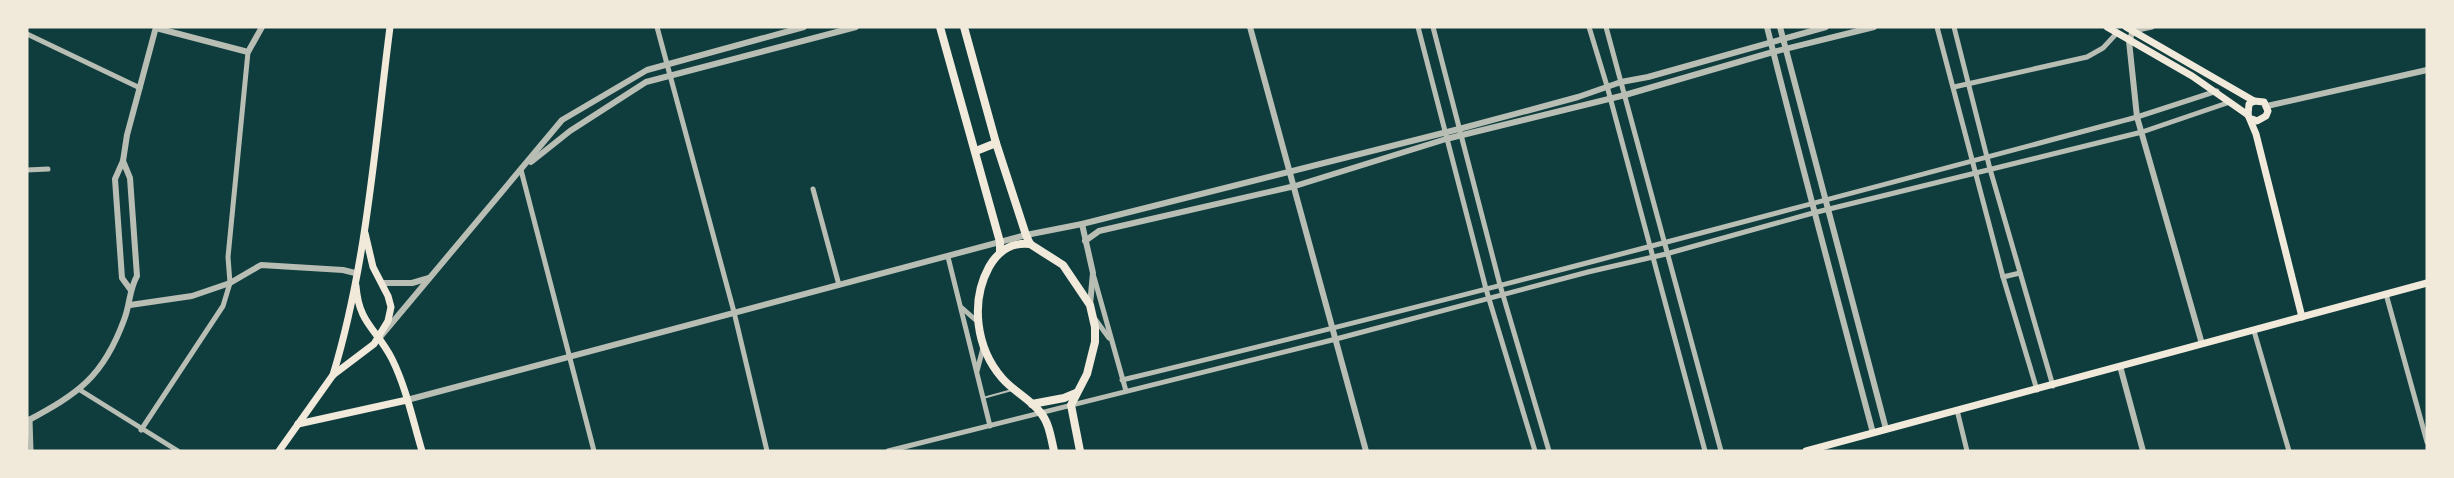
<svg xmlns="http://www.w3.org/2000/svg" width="2454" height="478" font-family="Helvetica,sans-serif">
	<rect width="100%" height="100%" fill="#0f3d3e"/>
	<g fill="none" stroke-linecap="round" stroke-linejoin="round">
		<path stroke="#b8beb3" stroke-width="2" d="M983,398L1012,390"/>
		<g stroke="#b8beb3" stroke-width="5">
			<path d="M657,27L734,312L767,451"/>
			<path d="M1418,27L1486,289L1535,451"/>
			<path d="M1433,27L1500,285L1549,451"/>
			<path d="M1589,27L1607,86L1705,451"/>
			<path d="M1606,27L1721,451"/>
			<path d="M1937,27L2003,277L2037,390"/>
			<path d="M1954,27L1990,169L2053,386"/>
			<path d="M2133,31L2152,27"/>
			<path d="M27,34L140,88"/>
			<path d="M1954,87L2087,57L2103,48L2117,33"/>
			<path d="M27,170L48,169"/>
			<path d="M521,170L594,451"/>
			<path d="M813,189L839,285"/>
			<path d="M948,257L990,426"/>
			<path d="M1094,277L1126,391"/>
			<path d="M2003,277L2020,273"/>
			<path d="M2386,294L2427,442"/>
			<path d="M962,308L979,323"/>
			<path d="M1095,319L1109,338"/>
			<path d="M2254,331L2289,451"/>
			<path d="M977,371L983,348"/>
			<path d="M1122,380C1462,298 1800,207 2137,117L2217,91"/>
			<path d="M80,390L178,451"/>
			<path d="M1957,410L1967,451"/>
			<path d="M30,419L31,451"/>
			<path d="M141,430L223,306L230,283L228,257L248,52"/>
			<path d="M888,451L1336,339L1588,272L1666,254L1813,213L2142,132L2230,102"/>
		</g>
		<g stroke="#b8beb3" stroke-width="6">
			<path d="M1250,27L1366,451"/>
			<path d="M1767,27C1801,163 1837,298 1873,433"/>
			<path d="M1780,27L1886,429"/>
			<path d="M156,28L248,52L262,27"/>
			<path d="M2133,31L2129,41L2137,117L2202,344"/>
			<path d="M2267,106L2427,70"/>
			<path d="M531,162L570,131L646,82L856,27"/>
			<path d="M1082,224L1093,273L1090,305"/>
			<path d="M1085,241L1099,231L1295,186L1446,139L1625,95L1773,52L1874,27"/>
			<path d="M382,283H412L429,278"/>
			<path d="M130,289L122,278L115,179L123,161L127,135L156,27"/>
			<path d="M130,305L192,296L230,283L261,265L343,270L355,273"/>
			<path d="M381,336L562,120L647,70L804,27"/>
			<path d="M2120,366L2143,451"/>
			<path d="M407,400L1026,235L1082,224L1459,129L1578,97L1621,82L1648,77L1826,27"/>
			<path d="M27,421C79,393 103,377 124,320C130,305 129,290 137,276L130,178L123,161"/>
		</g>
		<g stroke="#f1e9da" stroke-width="7">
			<path d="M2107,27L2192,76L2248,115"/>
			<path d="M2126,27L2254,101"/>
			<path d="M2252,119L2257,121L2266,116L2268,111L2264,102L2254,101L2249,104L2248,115L2256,134L2302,317"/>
			<path d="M356,286C359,324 376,328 392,359C406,387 413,421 422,451"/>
			<path d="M333,375C367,263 375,143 390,27"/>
			<path d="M298,424L407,400"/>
			<path d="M279,451L333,375L374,344L388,321L391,307L388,296L373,267L365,233"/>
			<path d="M1806,451L2427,283"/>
		</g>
		<g stroke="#f1e9da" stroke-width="8">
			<path d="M940,27L1000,242V252"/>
			<path d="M964,27L996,143L1026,235L1030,244L1063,265L1090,305L1095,327V342L1087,374L1071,405L1080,451"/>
			<path d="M976,151L996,143"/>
			<path d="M1030,244C1012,242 998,251 989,267C970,302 976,348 1002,378C1013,391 1030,399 1040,412C1049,422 1051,438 1054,451"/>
			<path d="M1032,404L1064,398L1076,393"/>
		</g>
	</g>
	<rect width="2454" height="478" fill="none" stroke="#f1e9da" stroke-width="57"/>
</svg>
